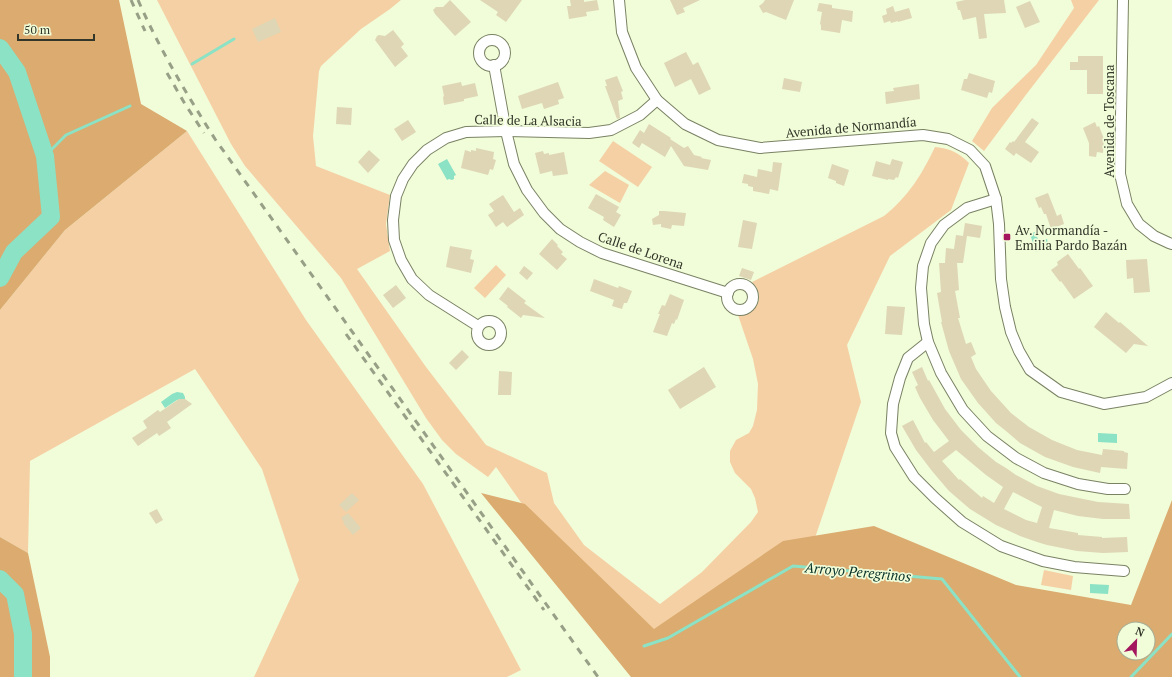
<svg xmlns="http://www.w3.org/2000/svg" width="1172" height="677" font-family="'PT Serif',serif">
	<rect width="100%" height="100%" fill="#f1fcd9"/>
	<g fill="#f5d0a4">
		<path d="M157,0H401L390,9L361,29L321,66L319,71L313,136L316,166L390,195L386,224L390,251L357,269L426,367L486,445L547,473L554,503L584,545L660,604L702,572L751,522L758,512L755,498L751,489L735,473L730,462V451L736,440L749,433L753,426L757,410L758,384L753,359L738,315C758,314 766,296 752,282L884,216C909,196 922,174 935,147C951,149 958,152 969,163L951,210L890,256L847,345L861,402L798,588L647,644L539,528L496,467L488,477L456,454L442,440L426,418L341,278L245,166L231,144Z"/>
		<path d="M1071,0H1099L1025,96L984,151L972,141L992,108L1036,65L1074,8Z"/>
		<path d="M187,131L306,320L423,484L521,670L507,677H254L299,580L262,469L195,369L30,461L28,553L0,537V310L65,230Z"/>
		<path d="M613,141L652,167L638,187L599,161Z"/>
		<path d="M605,171L629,185L620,203L589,185Z"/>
		<path d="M496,265L506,275L485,298L474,288Z"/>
		<path d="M1044,570L1073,576L1071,590L1041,585Z"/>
	</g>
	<g fill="#dbab70" fill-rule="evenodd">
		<path d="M0,0H119L141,104L187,131L65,230L0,310Z"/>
		<path d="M481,493L525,504L654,629L783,541L874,526L1016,585L1131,605L1172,500V677H631ZM1124,629H1148V653H1124Z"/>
		<path d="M0,537L28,553L50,657V677H0Z"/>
	</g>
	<g fill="#8be2c5">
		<path d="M447,159L456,175L454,176V179L452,180L449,179L447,180L438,164Z"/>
		<path d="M1035,232L1040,244L1043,243V240L1047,239L1049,247L1036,252L1030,234Z"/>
		<path d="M177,392L183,393L185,397V399L177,400L165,408L161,402L172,394Z"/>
		<path d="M1098,433L1117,434V443L1098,442Z"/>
		<path d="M1090,584L1109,585L1108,594L1090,593Z"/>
	</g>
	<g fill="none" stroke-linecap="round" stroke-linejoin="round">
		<g stroke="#8be2c5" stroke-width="3">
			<path d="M192,64L234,39"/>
			<path d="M45,156L66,135L130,106"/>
			<path d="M644,646L668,638L793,566L942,579L1020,677"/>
			<path d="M1131,677L1172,634"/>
		</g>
		<g stroke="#8be2c5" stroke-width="18">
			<path d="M0,48L17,72L45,156L51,217L14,252L0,278"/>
			<path d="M0,579L15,594L23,634V677"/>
		</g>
	</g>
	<g fill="#ded6b4" fill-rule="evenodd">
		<path d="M450,0L471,22L455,36L435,14L433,10L436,7H443Z"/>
		<path d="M480,0H522L506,22L496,15L498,12Z"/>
		<path d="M570,0H584V2L597,0L599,10L586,12L587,16L569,19L567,6H571Z"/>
		<path d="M670,0H700L683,8L685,12L677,15Z"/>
		<path d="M765,0H794L786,20L766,12L763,13L759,6L763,3Z"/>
		<path d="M965,0H1004L1006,13L984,14L987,38L979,39L976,17L963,20L960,10H958L956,2Z"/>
		<path d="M1030,1L1040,22L1025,28L1016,7Z"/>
		<path d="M819,3L832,5V8L853,11L852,22L842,20L840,33L821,30V25L820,24L822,12L817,11Z"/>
		<path d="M893,6L895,12L909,8L912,18L898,22V21L891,23L890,21L884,23L882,16L887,14L886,9Z"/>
		<path d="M275,18L281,32L258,42L252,29Z"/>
		<path d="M393,30L404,44L401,47L408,56L395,67L375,40L377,36L379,35L385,36Z"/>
		<path d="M686,52L693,65L698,62L711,89L699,95L691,79L675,87L664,63Z"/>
		<path d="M1078,56H1103V94H1087V70H1070V62H1078Z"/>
		<path d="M969,73L995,81L992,93L989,92L987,98L961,90L964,79H967Z"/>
		<path d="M617,76L623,91L621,92L623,99L618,101L620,118L617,119L605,86H607L605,80Z"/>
		<path d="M784,78L802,82L800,92L782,89Z"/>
		<path d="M461,82L462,86L475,83L478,96L464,99V101L444,105L443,97L444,96L442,86Z"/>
		<path d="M558,82L564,98L558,100L559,104L544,109L542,103L522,109L518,96Z"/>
		<path d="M919,84L920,99L886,104L885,92L894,91L893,88Z"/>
		<path d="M337,107L352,108L351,125L336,124Z"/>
		<path d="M1032,118L1039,123L1025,142L1039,152L1031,163L1016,153L1014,156L1005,149L1010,142L1011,143L1013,141L1014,142Z"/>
		<path d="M408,120L416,132L402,141L394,129Z"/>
		<path d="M1095,122L1097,127L1099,126L1104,139L1103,153L1097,152L1096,157L1089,156V143L1083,128Z"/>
		<path d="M649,124L671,138L670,139L684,148L688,146L694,155L702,157L701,158L711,160L708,170L684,166L671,146L665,157L642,143L639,148L632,143L640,130L644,133Z"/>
		<path d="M476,148L494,152L493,159L496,160L493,170L490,169L488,175L461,168L465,150L471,152V150L476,151Z"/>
		<path d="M369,150L380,160L368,173L358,162Z"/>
		<path d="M543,151L544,154L549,153V155L564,152L568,174L553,176L552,171L540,174L535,153Z"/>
		<path d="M892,159L903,162L898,178L896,177L894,180L888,179V180L872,176L876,161L890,165Z"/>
		<path d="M773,162L782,163L778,191L770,189L769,194L753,191V187L748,186V184L742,183L744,174L757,177L758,169L772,172Z"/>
		<path d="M832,164L849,170L844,186L836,183V181L828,178Z"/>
		<path d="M1048,193L1057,216L1061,214L1064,224L1051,229L1046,214H1044L1041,207L1039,208L1035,198Z"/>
		<path d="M596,194L619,207L616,212L621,215L614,227L603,220L604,217L588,208Z"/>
		<path d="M503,195L514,212L520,208L524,215L507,227L503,222L496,227L488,215L494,211L489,204Z"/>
		<path d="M659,211H664L686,213L684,226L672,225L671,229L661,227V224L653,225L652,219L659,215Z"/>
		<path d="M743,220L757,223L752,249L738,247Z"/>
		<path d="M965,223L982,226L980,238L967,236L963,263H957L959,290L955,291L960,318H958L966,344L971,342L976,354L971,357L976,369L991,391L1011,413L1029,427L1052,440L1077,450L1102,455L1103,449L1124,451V452L1128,453L1127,469L1101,467L1100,473L1073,467L1045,457L1020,443L1006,431L996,423L978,403L961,379L949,351L941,322H942L937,293L941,292L939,263H945L946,248L954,249L956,235L963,236Z"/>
		<path d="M552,239L558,245L557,246L563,252L561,254L567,259L557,270L539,254Z"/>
		<path d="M450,246L472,250L470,259L474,260L471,273L446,267Z"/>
		<path d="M1068,254L1079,269L1080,268L1093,286L1074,299L1061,281L1060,282L1051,270L1058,265L1057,262Z"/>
		<path d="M1147,259L1150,292L1134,293L1133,278L1127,279L1126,260Z"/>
		<path d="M524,266L533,273L527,280L519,273Z"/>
		<path d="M742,268L754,272L751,280L739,276Z"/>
		<path d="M594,279L618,288L619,286L632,291L627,303H624L622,309L612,306L614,300L590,291Z"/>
		<path d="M396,285L406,298L393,308L383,295Z"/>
		<path d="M508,287L526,301L524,303L545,318L523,315L521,318L507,307L508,306L499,299Z"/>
		<path d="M670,294L684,300L677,320L676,319L674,324L672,323L667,336L653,332L660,314H658L662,305L665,306Z"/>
		<path d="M887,306L905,307L902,335L885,334Z"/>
		<path d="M1106,312L1119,323L1120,322L1148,346L1134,344L1126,353L1094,327Z"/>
		<path d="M462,350L469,357L456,370L449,363Z"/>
		<path d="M704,367L716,387L680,409L668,390Z"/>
		<path d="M922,367L928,381L929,380L945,409L961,430L978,447L996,462L1006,468L1016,475L1037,486L1059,494L1098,502L1129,504L1130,519H1103L1078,516L1054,510L1049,528L1078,533V535L1102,537V538L1127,537L1128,552L1103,553L1077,551L1047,545L1037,542L1020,536L996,525L970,509L949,491L932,471L916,450L902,426L913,420L925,443L926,442L934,452L949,441L933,420L920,398L915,387L918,385L912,372ZM956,450L986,475L1003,487L994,503L983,496L982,498L960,479L959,480L942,461ZM1013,492L1042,507L1037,523L1026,520L1004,509Z"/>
		<path d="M499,371L512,372L511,395H498Z"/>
		<path d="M179,399H185L192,404L167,422L171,428L159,436L157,433L138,446L132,438L147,428L143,421L158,410L160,412Z"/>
		<path d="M352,493L359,500L346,512L339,505Z"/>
		<path d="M157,509L163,520L156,524L149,513Z"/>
		<path d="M348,513L361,528L353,535L343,523L344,522L341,518Z"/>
	</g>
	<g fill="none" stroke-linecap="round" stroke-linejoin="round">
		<defs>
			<g id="street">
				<path d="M619,0L622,32L636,68L657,100L685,124L718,140L760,148L923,135L948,139L970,150L985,166L996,199L999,224L1001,279L1005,307L1011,332L1019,351L1030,370L1061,392L1104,404L1146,397L1172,383"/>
				<path d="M1123,0L1120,174L1127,204L1139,224L1154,236L1169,243L1172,244"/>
				<circle cx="492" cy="53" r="13"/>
				<path d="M494,65L506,131L514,164L527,190L544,213L560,229L580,242L602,253L728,293"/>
				<path d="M996,199L967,208L944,225L931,243L923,266L921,288L924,324L928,342L941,373L963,410L987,436L1016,458L1044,473L1078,484L1108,489H1125"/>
				<circle cx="740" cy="297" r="13"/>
				<circle cx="489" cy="333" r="12"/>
				<path d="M478,326L429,295L412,279L401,260L394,240L393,220L396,196L403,179L413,164L427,150L446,138L466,132L506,131L589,133L611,130L640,115L657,100"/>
				<path d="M928,342L908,358L900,378L893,404L891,433L895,447L914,477L935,498L962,522L1001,546L1043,561L1074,567L1124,571"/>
			</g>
		</defs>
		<use href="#street" stroke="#798263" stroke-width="12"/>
		<use href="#street" stroke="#fff" stroke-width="10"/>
		<g stroke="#979f86" stroke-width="3" stroke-dasharray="7 7" stroke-linecap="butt">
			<path d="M131,0L145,31"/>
			<path d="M138,0C160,50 186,93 215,139L598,677"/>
			<path d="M167,73L185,104L204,133"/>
			<path d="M346,334L544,610"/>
		</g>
	</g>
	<rect fill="#a4175e" stroke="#f1fcd9" stroke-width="1.5" x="1003" y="233" width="8" height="8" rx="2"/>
	<g text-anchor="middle" stroke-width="3.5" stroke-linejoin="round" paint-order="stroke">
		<g font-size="13" fill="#333729" stroke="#f1fcd9">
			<text transform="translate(528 120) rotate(1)" y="5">Calle de La Alsacia</text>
			<text transform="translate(1109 121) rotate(-90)" y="5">Avenida de Toscana</text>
			<text transform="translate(851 127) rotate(-5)" y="5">Avenida de Normandía</text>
			<text transform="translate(641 250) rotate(19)" y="5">Calle de Lorena</text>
		</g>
		<g font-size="13" fill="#333729" stroke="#f1fcd9" text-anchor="start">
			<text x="1015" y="235">Av. Normandía -<tspan x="1015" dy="15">Emilia Pardo Bazán</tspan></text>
		</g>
		<g font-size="14" font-style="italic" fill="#0a3328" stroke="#f1fcd9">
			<text transform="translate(858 572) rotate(5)" y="5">Arroyo Peregrinos</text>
		</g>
	</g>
	<g transform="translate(1136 641) rotate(23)"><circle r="19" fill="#f1fcd9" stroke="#a5ad93"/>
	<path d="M0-3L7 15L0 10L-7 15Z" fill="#a4175e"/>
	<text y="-6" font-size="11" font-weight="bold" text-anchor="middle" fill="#333729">N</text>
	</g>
	<path d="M18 34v6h76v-6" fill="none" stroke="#333729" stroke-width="2"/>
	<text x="24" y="34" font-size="12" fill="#333729" stroke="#f1fcd9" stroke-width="3" paint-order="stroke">50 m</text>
</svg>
